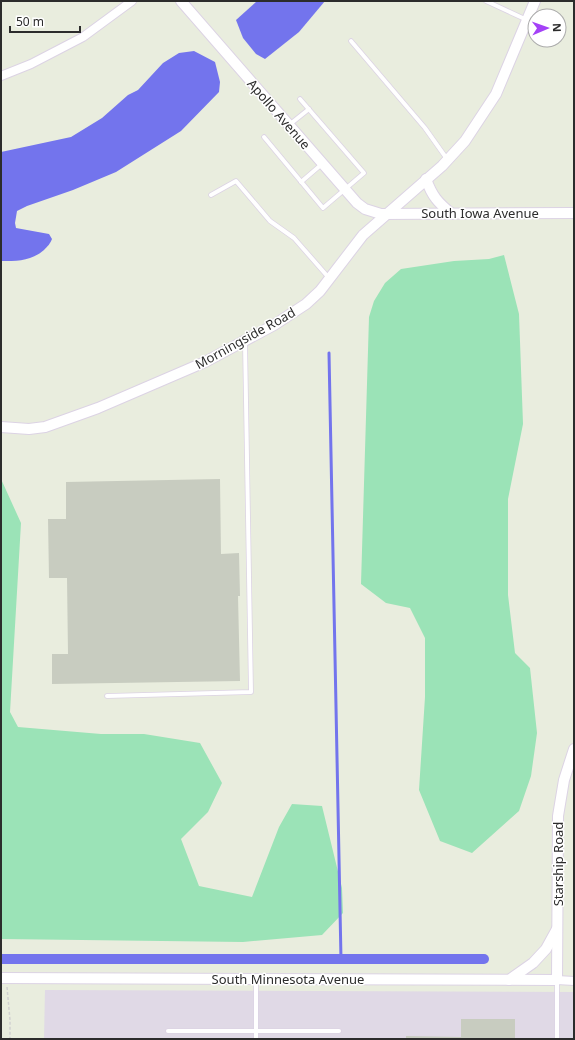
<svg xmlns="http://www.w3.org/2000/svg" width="575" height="1040" font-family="'Noto Sans',sans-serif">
	<rect width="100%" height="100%" fill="#e9edde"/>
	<path fill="#e0d9e6" d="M45,990L574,992V1039H44Z"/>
	<g fill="#9be3b7">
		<path d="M504,255L519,314L523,424L508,499V595L515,653L530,668L537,733L531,776L519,811L472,853L440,841L419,790L425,697V638L410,608L386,603L361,584L369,317L374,301L385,283L401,269L454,261L489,259Z"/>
		<path d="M1,479L21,523L10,712L18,727L101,734H144L200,743L222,783L208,812L181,839L199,886L252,897L279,827L292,804L322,806L342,888L343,913L322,935L243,942L1,939Z"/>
	</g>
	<g fill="#7374ed">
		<path d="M257,1H325L299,32L265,59L256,54L243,38L236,20Z"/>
		<path d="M194,51L215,62L220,82L219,92L181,131L116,172L73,190L27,206L17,211L15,223L16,228L49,234L52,239C50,244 48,246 44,250C31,261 18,261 1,261V152L71,137L102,118L128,95L138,90L163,63L179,53Z"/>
	</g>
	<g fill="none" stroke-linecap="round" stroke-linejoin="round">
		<path stroke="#7374ed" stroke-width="3" d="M329,353L341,959"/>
		<path stroke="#7374ed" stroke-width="10" d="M1,959H484"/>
	</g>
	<g fill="#c8ccc0">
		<path d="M220,479L221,554L239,553L240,596H238L240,681L52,684V654H68L67,578H49L48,519H66V482Z"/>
		<path d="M461,1019H515V1039H406V1036L461,1037Z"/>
	</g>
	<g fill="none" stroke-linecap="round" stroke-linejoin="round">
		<defs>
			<g id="service">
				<path d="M486,1L527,20"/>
				<path d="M351,41L425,128L447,159"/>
				<path d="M289,125L309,109"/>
				<path d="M264,137L323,208L364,173L300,99"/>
				<path d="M301,182L322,164"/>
				<path d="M211,195L236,181L270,221L294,238L329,278"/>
				<path d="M107,696L251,692L245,342"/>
				<path d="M256,979V1039"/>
				<path d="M168,1031H339"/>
				<path d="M557,1039V981"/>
			</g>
			<g id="minor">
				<path d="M1,76L31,64L83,37L132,1"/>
				<path d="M557,980L574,981"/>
			</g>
			<g id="tertiary">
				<path d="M181,1L357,203L365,209L381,214L574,213"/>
				<path d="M426,179C432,196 438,203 452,214"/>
				<path d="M1,427L29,429L45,427L98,408L205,362L274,325L306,304L320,291L363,235L442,166L465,141L496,94L535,1"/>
				<path d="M1,978L557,980L558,816L564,780L574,749"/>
				<path d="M509,980L533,963L546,949L557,929"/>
			</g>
		</defs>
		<use href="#service" stroke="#dcd3e4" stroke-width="5.5"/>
		<use href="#minor" stroke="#dcd3e4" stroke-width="10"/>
		<use href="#tertiary" stroke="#dcd3e4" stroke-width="12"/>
		<path stroke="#d1d1d1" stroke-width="1.5" stroke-dasharray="3 2" stroke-linecap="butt" d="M7,987L10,1020V1039"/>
		<use href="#service" stroke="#fff" stroke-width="4"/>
		<use href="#minor" stroke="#fff" stroke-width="8"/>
		<use href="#tertiary" stroke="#fff" stroke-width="10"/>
	</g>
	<g text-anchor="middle" stroke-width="3" stroke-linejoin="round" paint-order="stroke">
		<g font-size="13" fill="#2c2c2c" stroke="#fff">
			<text transform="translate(279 114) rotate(49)" y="5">Apollo Avenue</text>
			<text x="480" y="218">South Iowa Avenue</text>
			<text transform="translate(245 338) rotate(-29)" y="5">Morningside Road</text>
			<text transform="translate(558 864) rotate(-90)" y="5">Starship Road</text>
			<text x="288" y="984">South Minnesota Avenue</text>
		</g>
	</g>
	<rect width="575" height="1040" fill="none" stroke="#2c2c2c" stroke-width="4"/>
	<g transform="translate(547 28) rotate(88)"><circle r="19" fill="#ffffff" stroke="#ababab"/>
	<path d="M0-3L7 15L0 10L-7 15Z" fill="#a441f7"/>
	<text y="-6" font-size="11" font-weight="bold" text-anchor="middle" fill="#2c2c2c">N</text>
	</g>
	<path d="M10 26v6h70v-6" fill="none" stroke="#2c2c2c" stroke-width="2"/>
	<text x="16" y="26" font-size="12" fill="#2c2c2c" stroke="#ffffff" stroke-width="3" paint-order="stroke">50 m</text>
</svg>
